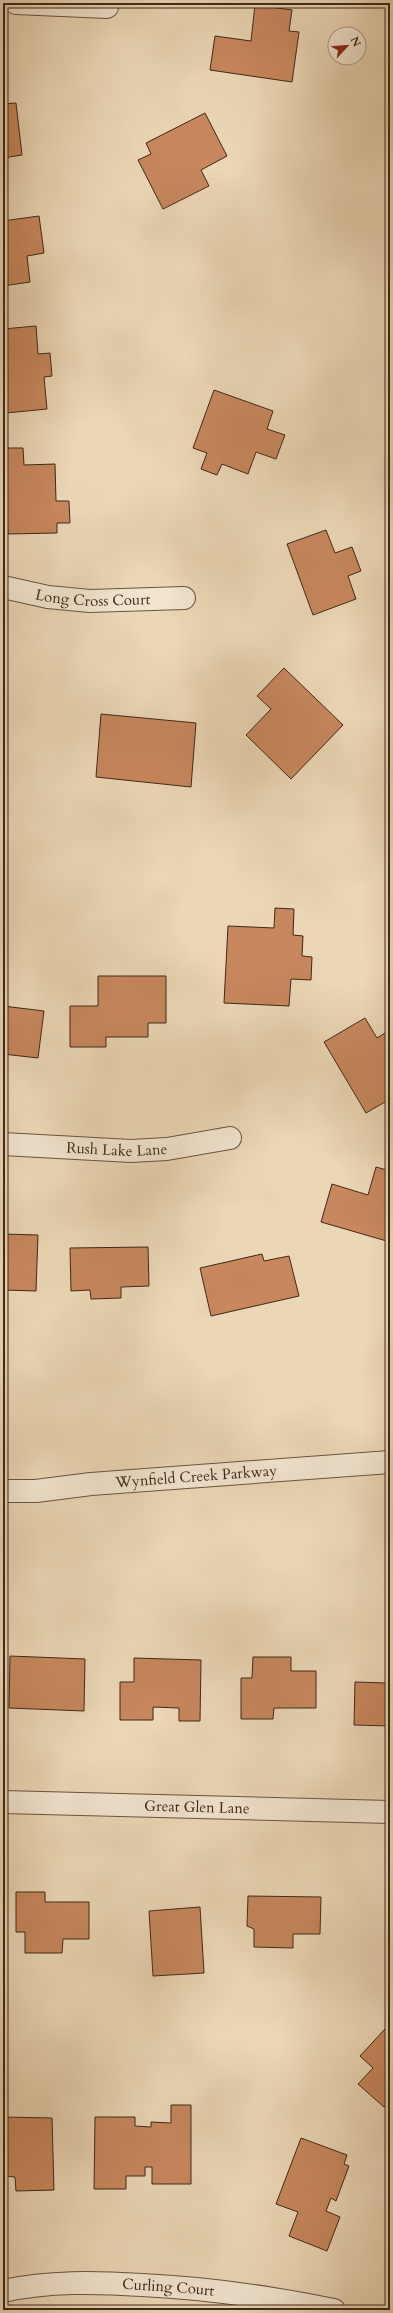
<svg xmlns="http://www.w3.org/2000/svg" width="393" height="2313" font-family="Cardo,serif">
	<rect width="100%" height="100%" fill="#ebd6b5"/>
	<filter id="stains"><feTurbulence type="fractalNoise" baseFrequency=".005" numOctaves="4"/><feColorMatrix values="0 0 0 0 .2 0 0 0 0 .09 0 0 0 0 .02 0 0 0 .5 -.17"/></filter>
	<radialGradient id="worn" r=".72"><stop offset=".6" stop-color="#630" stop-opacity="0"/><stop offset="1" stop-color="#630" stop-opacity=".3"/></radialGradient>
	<g fill="#c8875e" stroke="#3e2819">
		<path d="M255,5L292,10L289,31L299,32L292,82L210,70L215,36L251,41Z"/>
		<path d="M16,103L22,155L3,158V104Z"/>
		<path d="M205,113L227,156L201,170L209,186L163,209L138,160L151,154L146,143Z"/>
		<path d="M39,216L44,253L27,256L30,282L3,286V221Z"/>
		<path d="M36,326L38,354L50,353L52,376L44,377L47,409L6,413L5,398H3V329Z"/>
		<path d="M214,390L273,411L267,429L285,435L276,459L256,452L248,474L222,464L217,475L201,469L207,453L193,448Z"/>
		<path d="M3,448H23L24,465L55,464L56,501H69L70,523H57V533L8,534L7,515H3Z"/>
		<path d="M326,530L335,553L352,547L361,571L348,576L356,599L313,615L287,544Z"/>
		<path d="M284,668L343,725L291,779L246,735L271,709L257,696Z"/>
		<path d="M101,714L196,723L191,787L96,777Z"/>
		<path d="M275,908L294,909L293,935L303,936L302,956L312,957L311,980L291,979L289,1006L224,1003L228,926L274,928Z"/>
		<path d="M98,976H166V1023H148V1037H106V1047H70V1006H98Z"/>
		<path d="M3,1006L44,1011L38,1058L3,1054Z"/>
		<path d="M365,1018L377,1038L390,1030V1099L366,1113L324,1042Z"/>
		<path d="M376,1167L390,1171V1242L321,1222L332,1184L368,1195Z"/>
		<path d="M3,1234L38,1235L36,1291L3,1290Z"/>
		<path d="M148,1247L149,1286L121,1287V1298L91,1299L90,1290L71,1291L70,1248Z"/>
		<path d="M262,1254L264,1261L289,1256L299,1296L211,1316L200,1268Z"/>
		<path d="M10,1656L85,1659L84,1711L9,1708Z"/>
		<path d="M253,1657H291V1671H316V1708H274L273,1719H241V1678H252Z"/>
		<path d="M134,1658L201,1660L200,1721H179V1708L153,1707V1720H120V1682H134Z"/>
		<path d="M387,1670H390V1726L354,1725L355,1682L386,1683Z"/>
		<path d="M16,1892H45V1902H89V1939H63L62,1953H25V1932H16Z"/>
		<path d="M248,1896L321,1897L320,1934H293V1948L254,1947V1929L247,1926Z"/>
		<path d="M200,1907L204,1973L153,1976L149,1911Z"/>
		<path d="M385,2029L390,2034V2100L384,2107L358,2084L373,2068L360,2056Z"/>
		<path d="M171,2105H191V2184H152V2167H145V2176H126V2189H94L95,2117H135V2126L151,2127V2122L171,2123Z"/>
		<path d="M3,2117L52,2118L54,2190L16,2191L15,2177L3,2176Z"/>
		<path d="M301,2138L347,2155L344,2164L349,2166L336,2201L331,2198L326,2211L340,2217L327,2251L289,2236L298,2212L276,2204Z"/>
	</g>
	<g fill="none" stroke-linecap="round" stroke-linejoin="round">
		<defs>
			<g id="minor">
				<path d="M16,3L107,7"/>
				<path id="s1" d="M3,587L48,597L90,601L184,598"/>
				<path id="s2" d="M3,1144L131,1151L167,1149L230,1138"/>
				<path id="s3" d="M3,1491H36L91,1484L390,1462"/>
				<path id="s4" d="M3,1802L390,1812"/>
				<path id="s5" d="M3,2291C49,2281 95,2282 142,2285C206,2288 270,2297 334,2310"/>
			</g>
		</defs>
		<use href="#minor" stroke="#695440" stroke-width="24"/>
		<use href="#minor" stroke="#f2e4cf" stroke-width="22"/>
	</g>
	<g text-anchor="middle" stroke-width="3.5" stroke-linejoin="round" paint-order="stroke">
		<g font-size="15" fill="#3e2819" stroke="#f2e4cf">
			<text dy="5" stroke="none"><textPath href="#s1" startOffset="91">Long Cross Court</textPath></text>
			<text dy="5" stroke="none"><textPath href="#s2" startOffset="114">Rush Lake Lane</textPath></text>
			<text dy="5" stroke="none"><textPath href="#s3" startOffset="194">Wynfield Creek Parkway</textPath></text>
			<text dy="5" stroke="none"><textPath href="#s4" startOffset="194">Great Glen Lane</textPath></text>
			<text dy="5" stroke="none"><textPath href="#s5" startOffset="166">Curling Court</textPath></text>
		</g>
	</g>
	<rect width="393" height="2313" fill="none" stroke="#ebd6b5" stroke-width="16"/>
	<rect x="4" y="4" width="385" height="2305" fill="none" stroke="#3e2819" stroke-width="2"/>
	<rect x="8" y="8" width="377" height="2297" fill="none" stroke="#3e2819"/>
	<g transform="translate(347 46) rotate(64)"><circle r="19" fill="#f2e4cf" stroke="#aa9986"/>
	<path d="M0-3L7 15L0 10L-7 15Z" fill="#8f2418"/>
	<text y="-6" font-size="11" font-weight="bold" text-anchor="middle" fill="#3e2819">N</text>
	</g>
	<rect width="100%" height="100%" filter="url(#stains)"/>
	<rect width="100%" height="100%" fill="url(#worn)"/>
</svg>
